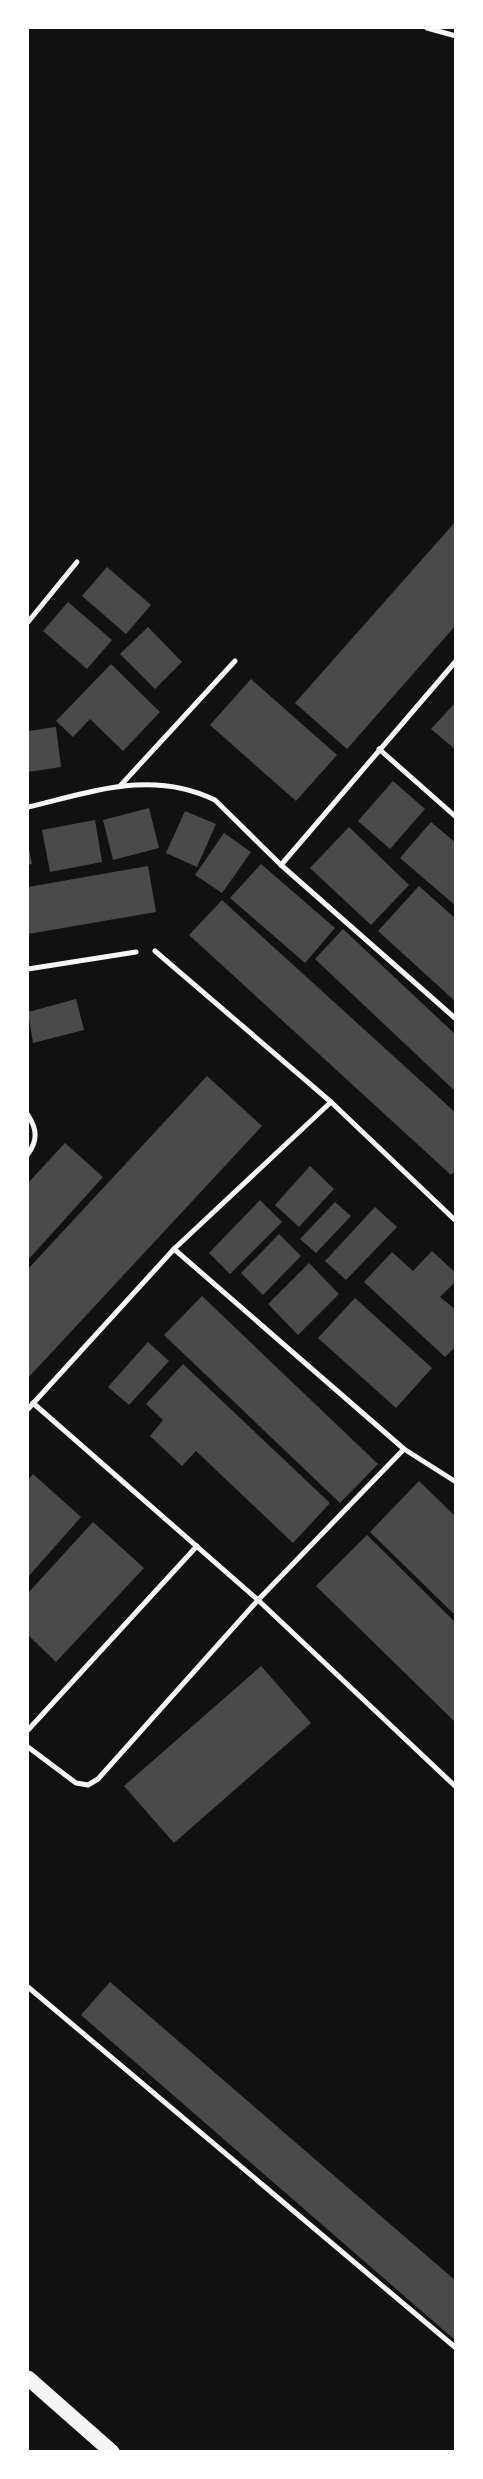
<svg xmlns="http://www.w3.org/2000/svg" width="483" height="2479" font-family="'Zilla Slab',serif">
	<rect width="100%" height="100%" fill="#111"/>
	<g fill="#4a4a4a">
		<path d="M456,521V625L347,749L295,703Z"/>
		<path d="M107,567L151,605L126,634L82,596Z"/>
		<path d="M68,602L112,640L87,669L43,631Z"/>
		<path d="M148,627L182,662L155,689L120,654Z"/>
		<path d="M111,664L160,712L123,751L90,719L73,737L56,721Z"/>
		<path d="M251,679L337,755L296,801L210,725Z"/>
		<path d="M456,702V750L431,729Z"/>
		<path d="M56,727L61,767L28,772V731Z"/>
		<path d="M393,781L425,809L390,849L358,821Z"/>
		<path d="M149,808L159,848L113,860L103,820Z"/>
		<path d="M185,811L216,824L197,867L166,853Z"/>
		<path d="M95,820L102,862L50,872L42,830Z"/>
		<path d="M431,822L456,843V906L400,858Z"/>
		<path d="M349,827L409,885L371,925L310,868Z"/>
		<path d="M224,833L251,852L222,893L195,875Z"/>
		<path d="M28,845L32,864L28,865Z"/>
		<path d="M261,864L335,928L305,963L230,898Z"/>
		<path d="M148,866L156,912L28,934V887Z"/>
		<path d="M419,886L456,919V1002L378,931Z"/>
		<path d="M222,900L456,1113V1170L451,1175L189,935Z"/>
		<path d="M343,929L456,1035V1092L315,959Z"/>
		<path d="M76,999L84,1030L33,1043L28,1012Z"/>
		<path d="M207,1076L262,1126L28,1378V1269Z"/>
		<path d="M65,1143L103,1177L28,1260V1183Z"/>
		<path d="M310,1166L334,1189L299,1227L275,1205Z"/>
		<path d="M260,1200L282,1222L230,1274L209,1253Z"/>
		<path d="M335,1202L351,1216L316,1253L300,1239Z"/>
		<path d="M375,1207L397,1227L346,1280L325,1261Z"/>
		<path d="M279,1234L301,1256L263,1295L241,1273Z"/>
		<path d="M432,1251L456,1273V1281L440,1297L456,1310V1346L445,1357L364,1282L392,1252L413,1271Z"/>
		<path d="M309,1263L339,1294L298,1335L268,1304Z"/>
		<path d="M202,1296L378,1464L340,1503L164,1335Z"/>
		<path d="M355,1298L432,1368L396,1408L318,1338Z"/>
		<path d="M148,1342L169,1361L129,1405L108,1387Z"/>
		<path d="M183,1364L330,1503L293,1543L196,1451L182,1466L150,1436L163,1420L146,1404Z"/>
		<path d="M33,1474L81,1517L28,1577V1480Z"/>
		<path d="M419,1481L456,1517V1616L370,1532Z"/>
		<path d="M93,1522L144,1568L56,1662L28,1635V1593Z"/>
		<path d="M367,1535L456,1623V1723L316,1586Z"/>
		<path d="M261,1666L311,1723L174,1843L124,1786Z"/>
		<path d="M110,1982L456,2281V2341L81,2015Z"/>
	</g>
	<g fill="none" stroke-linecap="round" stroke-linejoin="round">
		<g stroke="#f5f5f5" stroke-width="5">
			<path d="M427,28L456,36"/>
			<path d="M28,622L77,562"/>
			<path d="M379,749L456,817"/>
			<path d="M120,786L235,661"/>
			<path d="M28,807C92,792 152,769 215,800L281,865L456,1019"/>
			<path d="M281,865L456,661"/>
			<path d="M155,951L331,1102L456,1221"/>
			<path d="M28,969L136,952"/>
			<path d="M28,1115C37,1129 38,1140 28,1154"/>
			<path d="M174,1249L404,1449L456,1482"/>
			<path d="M33,1403L258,1600L456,1787"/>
			<path d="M28,1409L174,1249L331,1102"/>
			<path d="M28,1730L197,1546"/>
			<path d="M28,1747L76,1783L88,1785L98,1779L258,1600L404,1449"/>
			<path d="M28,1987L456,2348"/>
		</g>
		<path stroke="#f5f5f5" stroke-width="15" d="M28,2378L112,2452"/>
	</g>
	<rect width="483" height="2479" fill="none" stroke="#ffffff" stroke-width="58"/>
</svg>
